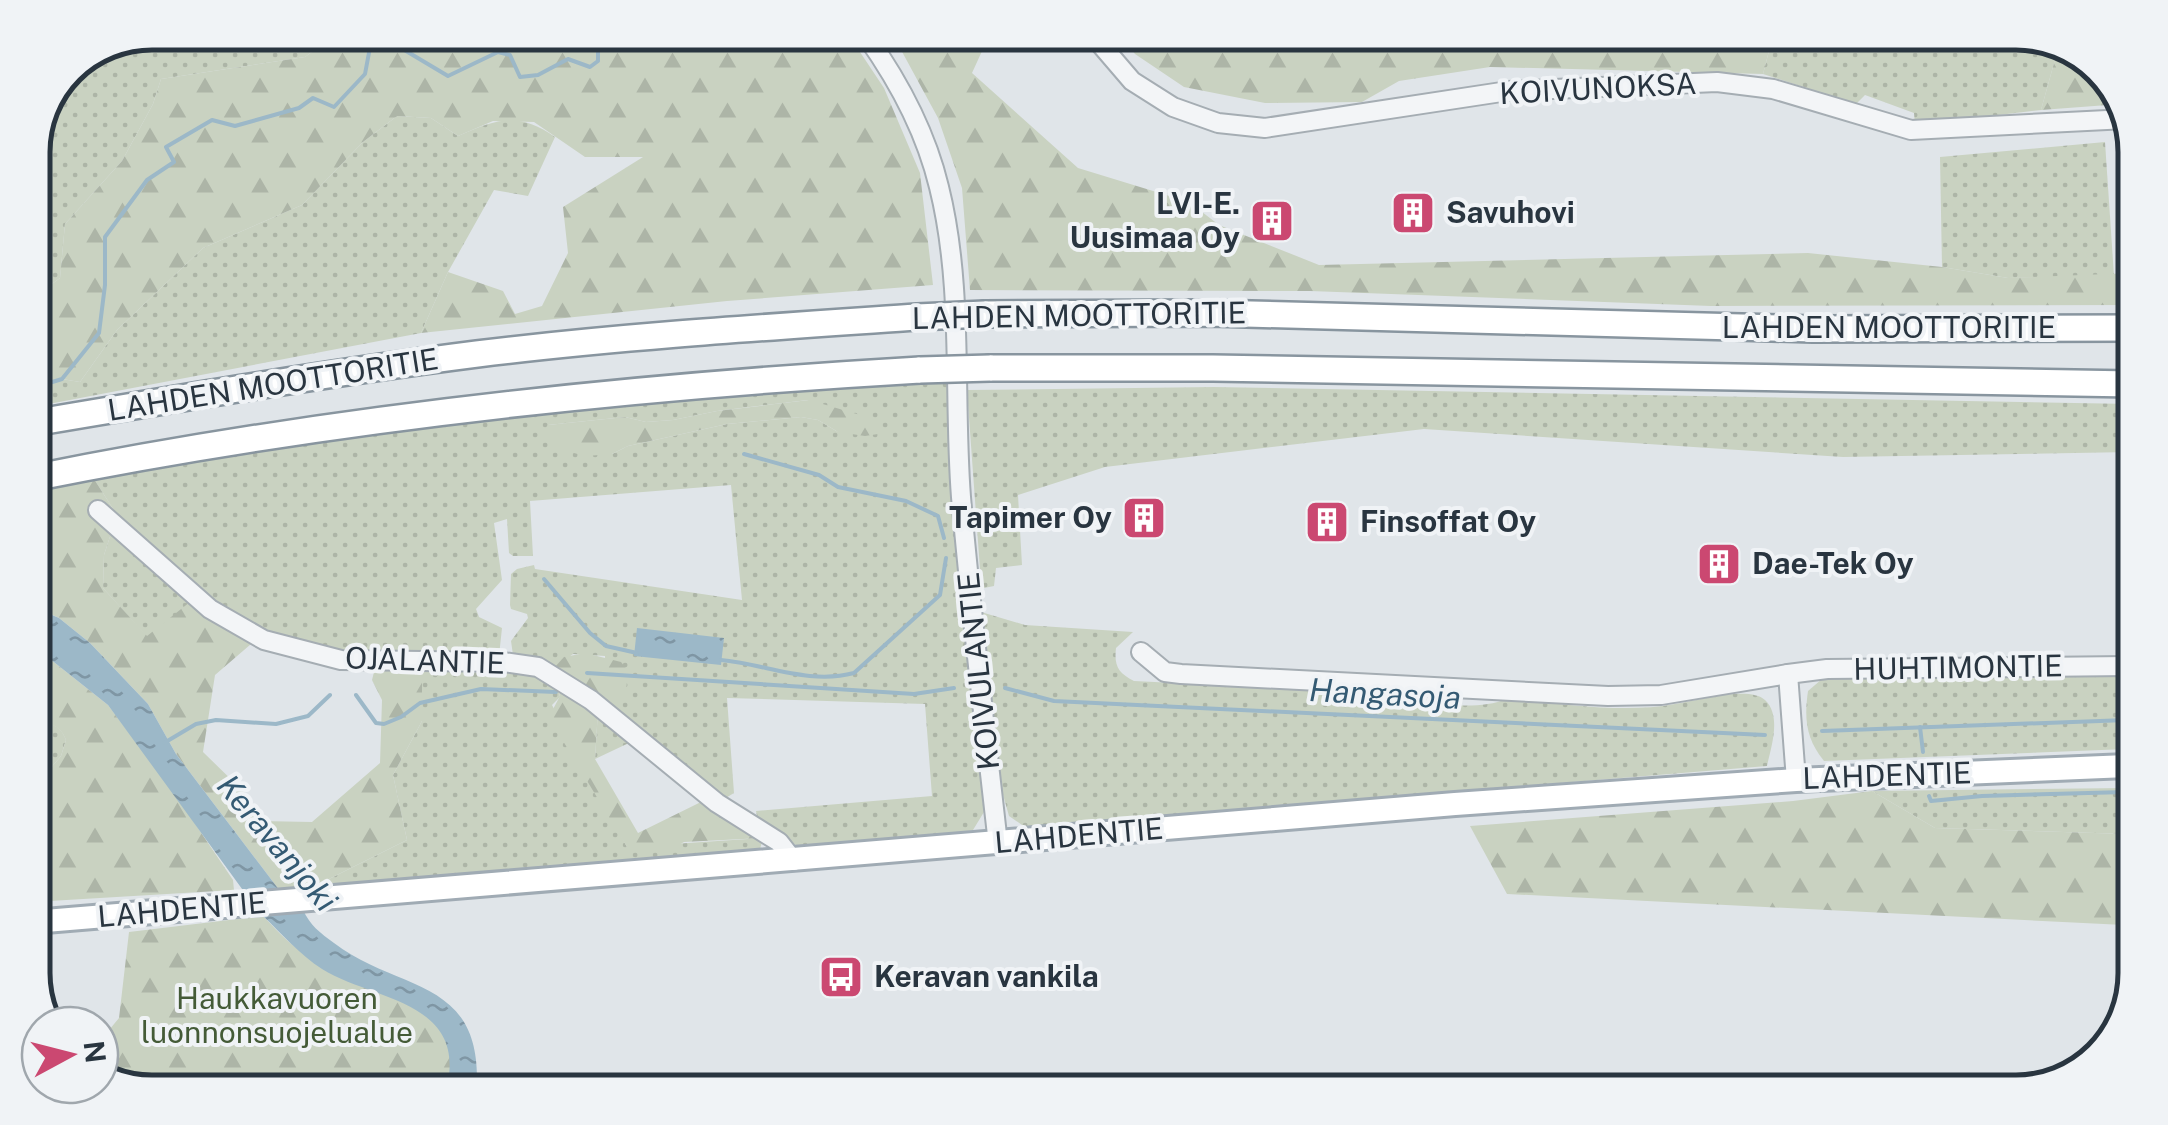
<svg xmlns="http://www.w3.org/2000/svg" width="2168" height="1125" font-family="'Public Sans',sans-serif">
	<defs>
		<pattern id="green-dots" width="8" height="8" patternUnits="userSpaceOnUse" patternTransform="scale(2.5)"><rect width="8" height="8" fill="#c9d2c1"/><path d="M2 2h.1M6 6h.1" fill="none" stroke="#adb5a7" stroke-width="1.8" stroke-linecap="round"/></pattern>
		<pattern id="forest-firs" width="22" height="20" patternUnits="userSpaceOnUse" patternTransform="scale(2.5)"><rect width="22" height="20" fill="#c9d2c1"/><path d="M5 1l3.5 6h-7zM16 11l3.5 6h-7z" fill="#adb5a7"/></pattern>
		<pattern id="water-ripples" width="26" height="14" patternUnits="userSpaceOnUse" patternTransform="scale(2.5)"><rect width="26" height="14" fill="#9cb8c8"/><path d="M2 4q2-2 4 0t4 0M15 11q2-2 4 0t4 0" fill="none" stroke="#7f96a4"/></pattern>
	</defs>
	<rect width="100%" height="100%" fill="#e0e5e9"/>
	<g fill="url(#green-dots)" fill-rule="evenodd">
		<path d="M152,33L336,34L305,57L161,79L153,104L122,161L65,224L60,278L33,298V145L68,67Z"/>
		<path d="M1771,43L2059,45L2041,110L1915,125L1914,113L1865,95L1856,104L1763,74Z"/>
		<path d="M397,116L431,118L458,136C497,119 518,111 555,137L528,196L494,190L448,272L421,333L33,407V383L62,379L80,382L117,330L203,248L302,205L363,142Z"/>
		<path d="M2105,142L2114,276L2008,278L1942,267L1940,157Z"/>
		<path d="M950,383L983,795L984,812L973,830L944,838L880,839L816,849L797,846L757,816L756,811L932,796L925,704L727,698L734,793L724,799L606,707L605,656L573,654L554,668L513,655L511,641L528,618L527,614L511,609L510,605L511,574L517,569L534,565L535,569L742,600L731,485L530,501L533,556H513L509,553L507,519L494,523L502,580L476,609L479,617L502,628L499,656L347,654L266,633L147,637L103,588L104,555L117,515L94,479C249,453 405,427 562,411C691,398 820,390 950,383ZM808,400L838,432L818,420L801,417L727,424L628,446L612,454L548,425L625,417L646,422L673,420L717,411Z"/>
		<path d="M1214,387L2132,404L2131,452L1843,457L1424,429L1105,467L1018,495L1022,565L996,568L994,586L984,588L981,583L967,390Z"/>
		<path d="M981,612L1025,625L1133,632L1116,648C1114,666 1118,673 1134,681L1401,694C1431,705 1476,711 1507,699C1562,703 1621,714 1675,704C1696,701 1749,685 1765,700C1782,716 1771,747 1767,766L1025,827L1009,816L1002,791Z"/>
		<path d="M422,667L537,671L558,684L560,697L552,705L627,847L763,838L759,853L309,889L407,840L393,775L422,721Z"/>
		<path d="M2128,676L2127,749L1824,761C1806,739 1804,719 1808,691L1822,679Z"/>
		<path d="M598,710L631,742L595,759Z"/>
		<path d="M33,722C49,723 60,723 66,740L61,756L33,789Z"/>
		<path d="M2126,788V834L1935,828L1872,791Z"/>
	</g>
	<g fill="url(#forest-firs)">
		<path d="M336,34L850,37L884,88L920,173L933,285L727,301L421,333L448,272L503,291L515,314L542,306L568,253L563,207L643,157H585L534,122L493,121L458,136L431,118L397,116L363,142L302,205L203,248L117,330L80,382L62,379L33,383V298L60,278L65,224L122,161L153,104L161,79L305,57Z"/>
		<path d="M894,37L988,38L972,73L1078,168L1189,202L1219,225L1319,265L1808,253L1942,267L2008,278L2133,273V305L1711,306L1310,291L970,290L962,188L938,118Z"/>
		<path d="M1123,39L1273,40L1275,43L1340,48L1397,41L1771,43L1763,74L1490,67L1399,81L1362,102L1265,103L1184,87L1135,54Z"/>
		<path d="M2059,45H2069L2116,86L2121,104L2041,110Z"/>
		<path d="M809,400L867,417L880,426L878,434L865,436L838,432L818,420L801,417L727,424L628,446L612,454L586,456L550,447L542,432L548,425L625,417L646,422L673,420L717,411Z"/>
		<path d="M94,479L117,515L104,555L103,588L147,636L195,598L257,639L215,675L203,752L244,792L260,821L312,822L380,763L382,700L372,680L375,668L422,667V721L393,775L407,840L309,889L280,891L176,754L148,704L90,643L59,618L33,606V492Z"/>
		<path d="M33,651L45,655L108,705L175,794L233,880L234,890L33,902V789L61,756L66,740C60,724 49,723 33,722Z"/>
		<path d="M585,653L621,662L628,671L626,691L606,707L554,668L564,657Z"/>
		<path d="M558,684L598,710L595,759L638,833L705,800L763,838L684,842L670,850L627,847L557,731L551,713L560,696Z"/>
		<path d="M1872,791L1935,828L2126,834L2124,925L1507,894L1470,826L1793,801Z"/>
		<path d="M263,916C274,927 285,940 298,949C334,973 434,1002 449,1043C453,1056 451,1069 448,1082L100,1080V1041L119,1018L129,932Z"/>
	</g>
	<g fill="url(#water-ripples)">
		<path d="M33,607L59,618L90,643L148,704L176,754L280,891L245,893L108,705L45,655L33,651Z"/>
		<path d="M637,628L724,638L721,665L634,656Z"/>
		<path d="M303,910C310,925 320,933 334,943C398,992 479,977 477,1082H448C463,1000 372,1000 322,969C300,955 282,934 263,916Z"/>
	</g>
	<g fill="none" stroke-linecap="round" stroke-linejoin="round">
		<g stroke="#9cb8c8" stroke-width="4">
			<path d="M646,36C663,47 675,44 693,36"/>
			<path d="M33,388L62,379L99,333L105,285V237L147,180L174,162L166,147L212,120L235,126L299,108L313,98L334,107L365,74L371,42L401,48L448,76L498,52L510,55L520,77L538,75L568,59L590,67L598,61V48L613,36"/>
			<path d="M744,454L819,475L838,487L906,501L938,516L944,538"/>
			<path d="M544,579L590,633L606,646L637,653"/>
			<path d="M721,660C765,664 809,685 854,673L940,595L946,558"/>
			<path d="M587,673L914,694L954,688"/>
			<path d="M1005,688L1054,701L1765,735"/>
			<path d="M356,695L376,723L384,724L401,717L420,703L481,689L556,692"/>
			<path d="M1920,727L1923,752"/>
			<path d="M1822,731L2127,720"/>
			<path d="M164,743L196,724L216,720L276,724L308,716L330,695"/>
			<path d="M1929,796L1931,801L1982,796L2126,792"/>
		</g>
		<defs>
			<g id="minor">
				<path d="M867,37C899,82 926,133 939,187C964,287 953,394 961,497C971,612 985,728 998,844"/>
				<path d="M1096,39L1132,81L1173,107L1218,123L1265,128L1508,91L1717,82L1773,89L1911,130L2127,119"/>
				<path d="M98,510L210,609L264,640L341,660L503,662L538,667L591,700L717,803L779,842L794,861"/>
				<path d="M1141,652L1165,672L1181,674L1608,696L1661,695L1788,674L1796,780"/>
				<path d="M1788,674L1827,669L2128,666"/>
			</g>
			<path id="major" d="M33,922L1455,804L1796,780L2127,766"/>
			<g id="highway">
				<path d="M985,314L1211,313L1813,329L2133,328"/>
				<path d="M990,368H1213L2132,384"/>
				<path d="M33,423C181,398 328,373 477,354C623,336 770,327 917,317"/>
				<path d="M33,478C325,419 623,387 920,370"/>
			</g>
		</defs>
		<use href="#minor" stroke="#a5adb3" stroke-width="22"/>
		<use href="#major" stroke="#a0abb4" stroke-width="28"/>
		<use href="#highway" stroke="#88959f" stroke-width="30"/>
		<use href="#minor" stroke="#f3f5f7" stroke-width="18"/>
		<use href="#major" stroke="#fff" stroke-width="22"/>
		<use href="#highway" stroke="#fff" stroke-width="25"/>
		<defs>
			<g id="highway-bridge">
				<path d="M917,317L985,314"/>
				<path d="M920,370L990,368"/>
			</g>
		</defs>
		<use href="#highway-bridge" stroke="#88959f" stroke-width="30" stroke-linecap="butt"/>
		<use href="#highway-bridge" stroke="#fff" stroke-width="25"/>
	</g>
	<defs>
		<symbol id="building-square" viewBox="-11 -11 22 22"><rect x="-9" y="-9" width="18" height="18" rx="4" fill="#cb4871" stroke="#f0f3f6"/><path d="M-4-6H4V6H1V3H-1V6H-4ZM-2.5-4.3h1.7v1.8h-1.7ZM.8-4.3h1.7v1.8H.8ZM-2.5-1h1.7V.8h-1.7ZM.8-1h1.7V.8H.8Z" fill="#fff"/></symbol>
		<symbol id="bus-square" viewBox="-11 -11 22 22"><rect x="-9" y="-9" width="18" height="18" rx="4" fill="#cb4871" stroke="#f0f3f6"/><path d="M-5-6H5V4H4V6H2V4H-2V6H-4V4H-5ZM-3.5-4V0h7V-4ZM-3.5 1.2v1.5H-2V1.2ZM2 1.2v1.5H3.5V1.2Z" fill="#fff"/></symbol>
	</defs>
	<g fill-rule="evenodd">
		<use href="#building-square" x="1388" y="188" width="50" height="50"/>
		<use href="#building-square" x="1247" y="196" width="50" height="50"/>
		<use href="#building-square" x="1119" y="493" width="50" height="50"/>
		<use href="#building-square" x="1302" y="497" width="50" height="50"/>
		<use href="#building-square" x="1694" y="539" width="50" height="50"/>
		<use href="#bus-square" x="816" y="952" width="50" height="50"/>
	</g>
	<g text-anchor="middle" stroke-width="8" stroke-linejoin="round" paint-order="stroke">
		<g font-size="30" fill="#293540" stroke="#f0f3f6">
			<text transform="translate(1598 89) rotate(-3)" y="10">KOIVUNOKSA</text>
			<text transform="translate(1079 316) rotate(-1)" y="10">LAHDEN MOOTTORITIE</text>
			<text x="1889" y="338">LAHDEN MOOTTORITIE</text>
			<text transform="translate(273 385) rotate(-9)" y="10">LAHDEN MOOTTORITIE</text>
			<text transform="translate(425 661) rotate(2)" y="10">OJALANTIE</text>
			<text transform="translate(1958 668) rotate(-1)" y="10">HUHTIMONTIE</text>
			<text transform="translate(979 671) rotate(-96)" y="10">KOIVULANTIE</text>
			<text transform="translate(1887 776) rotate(-2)" y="10">LAHDENTIE</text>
			<text transform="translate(1079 836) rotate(-5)" y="10">LAHDENTIE</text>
			<text transform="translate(182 910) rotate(-5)" y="10">LAHDENTIE</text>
		</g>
		<g font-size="30" font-weight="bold" fill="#293540" stroke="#f0f3f6" text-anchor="start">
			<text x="1240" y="214" text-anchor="end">LVI-E.<tspan x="1240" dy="34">Uusimaa Oy</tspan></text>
			<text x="1446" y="223">Savuhovi</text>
			<text x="1112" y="528" text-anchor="end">Tapimer Oy</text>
			<text x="1360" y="532">Finsoffat Oy</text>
			<text x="1752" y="574">Dae-Tek Oy</text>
			<text x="874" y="987">Keravan vankila</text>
		</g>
		<g font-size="30" fill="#445b37" stroke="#f0f3f6">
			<text x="277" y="1009">Haukkavuoren<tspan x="277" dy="34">luonnonsuojelualue</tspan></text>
		</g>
		<g font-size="32" font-style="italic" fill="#345a73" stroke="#f0f3f6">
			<text transform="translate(1385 694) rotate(3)" y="11">Hangasoja</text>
			<text transform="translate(277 843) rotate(50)" y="11">Keravanjoki</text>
		</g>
	</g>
	<path d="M0 0H2168V1125H0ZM152 50H2016A102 102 0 0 1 2118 152V973A102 102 0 0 1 2016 1075H152A102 102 0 0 1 50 973V152A102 102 0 0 1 152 50Z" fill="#f0f3f6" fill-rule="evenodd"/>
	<path fill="none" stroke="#293540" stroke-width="5" d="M152 50H2016A102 102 0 0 1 2118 152V973A102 102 0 0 1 2016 1075H152A102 102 0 0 1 50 973V152A102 102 0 0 1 152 50Z"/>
	<g transform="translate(70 1055) rotate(83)"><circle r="48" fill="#f0f3f6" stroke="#a0a7ad" stroke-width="2.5"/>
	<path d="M0-8L18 38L0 25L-18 38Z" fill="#cb4871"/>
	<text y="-15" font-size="28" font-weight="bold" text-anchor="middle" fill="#293540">N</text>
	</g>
</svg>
